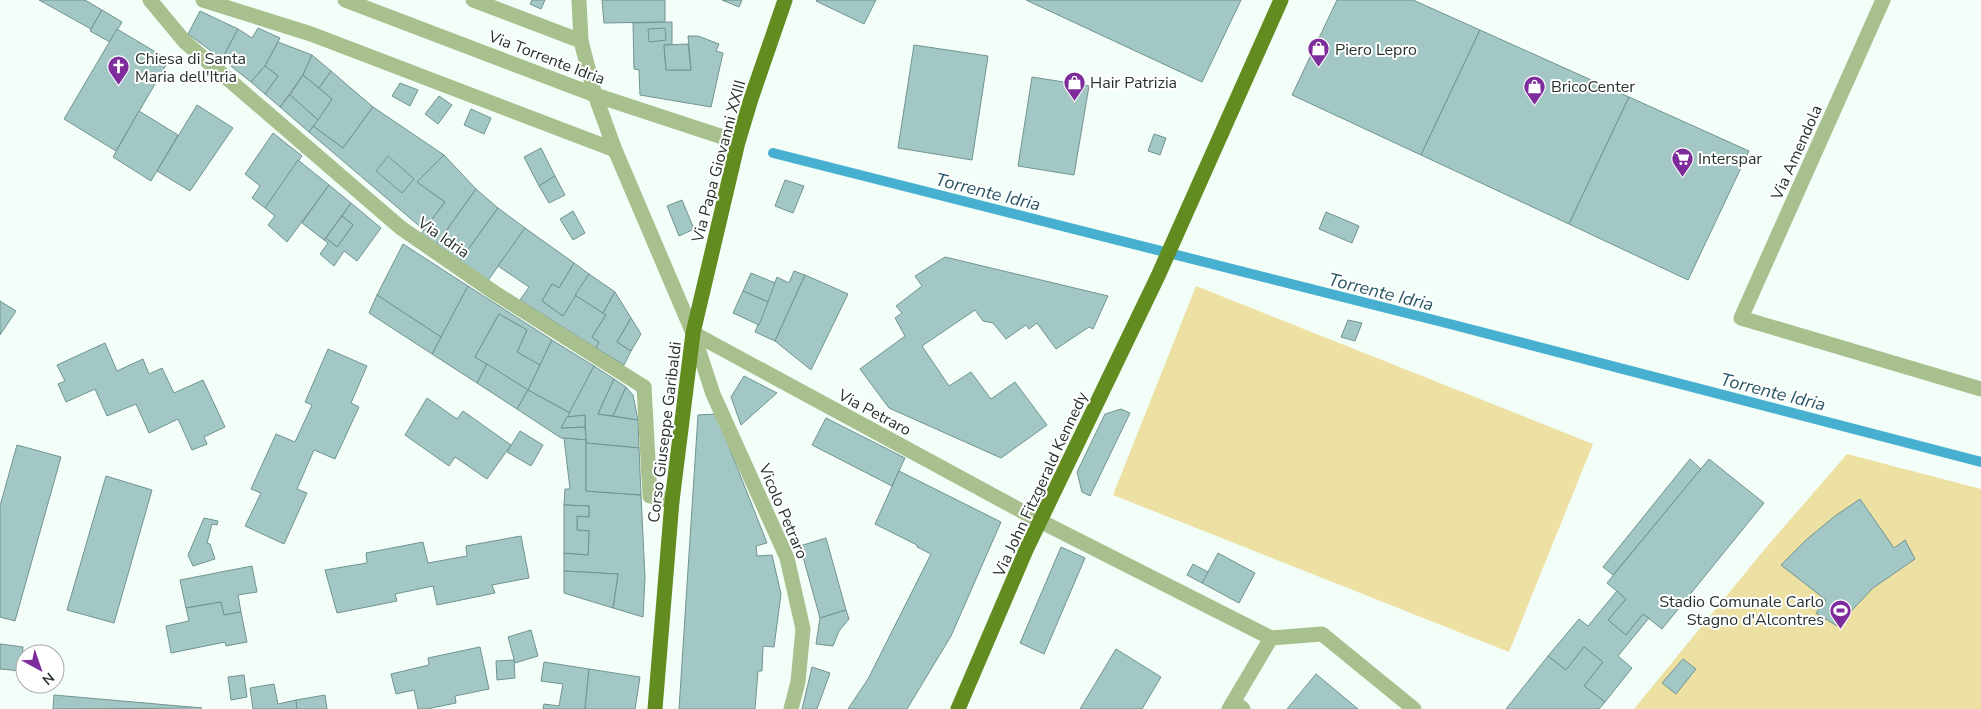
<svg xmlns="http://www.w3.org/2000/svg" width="1981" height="709" font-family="'Nunito Sans',sans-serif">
	<rect width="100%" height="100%" fill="#f2fef7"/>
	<g fill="#ede0a3">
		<path d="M1196,286L1593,444L1509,652L1113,495Z"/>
		<path d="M1847,454L1981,489V709H1634L1764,550Z"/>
	</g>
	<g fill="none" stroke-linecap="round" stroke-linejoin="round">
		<path stroke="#47b0d0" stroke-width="10" d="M773,153L1450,324L1981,462"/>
	</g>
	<g fill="#a2c7c4" stroke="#719492">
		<path d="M39,0H85L102,10L91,29Z"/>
		<path d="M532,0H545L541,9L530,4Z"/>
		<path d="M602,0H665V22L604,23Z"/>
		<path d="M722,0H742L739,7Z"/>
		<path d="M817,0H876L864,24L816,1Z"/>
		<path d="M1026,0H1241L1202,82Z"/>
		<path d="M1337,0H1413L1480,30L1421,155L1292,95Z"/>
		<path d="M102,10L122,22L110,42L90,31Z"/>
		<path d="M200,11L238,29L222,59L188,34Z"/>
		<path d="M672,22V44L664,45L666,70H691L688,36H698L719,44L716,51L723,53L711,107L640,95L639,70L634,69L633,23Z"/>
		<path d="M258,28L280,38L265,66L251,82L222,59L238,29L252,38Z"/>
		<path d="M665,28L666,40L649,42L648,29Z"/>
		<path d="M117,29L169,60L116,151L64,119Z"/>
		<path d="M1480,30L1629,97L1569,224L1421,155Z"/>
		<path d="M278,42L312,55L303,75L280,107L265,94L278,76L265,66Z"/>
		<path d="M688,44L691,70H666L664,45Z"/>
		<path d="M914,45L988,56L972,160L898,148Z"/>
		<path d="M312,55L331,71L319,88L303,75Z"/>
		<path d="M265,66L278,76L265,94L251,82Z"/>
		<path d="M331,71L373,107L343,148L313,126L332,99L319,88Z"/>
		<path d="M303,75L332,99L318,120L290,95Z"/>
		<path d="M1032,77L1089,86L1074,175L1018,166Z"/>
		<path d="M400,83L418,90L410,106L392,96Z"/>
		<path d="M290,95L318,120L309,132L280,107Z"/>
		<path d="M439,96L452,105L438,124L425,114Z"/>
		<path d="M1629,97L1749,151L1688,280L1569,224Z"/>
		<path d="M197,105L233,128L190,191L157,171Z"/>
		<path d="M373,107L444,155L417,182L445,202L424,230L309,132L313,126L343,148Z"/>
		<path d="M471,109L491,118L484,134L464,125Z"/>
		<path d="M139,111L178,135L151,181L113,157Z"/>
		<path d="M273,133L302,156L265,208L252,198L260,186L245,174Z"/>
		<path d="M1154,134L1166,138L1160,155L1148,151Z"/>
		<path d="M541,148L555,176L539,186L524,157Z"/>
		<path d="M444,155L476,189L436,245L421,234L445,202L417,182Z"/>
		<path d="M388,156L414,179L402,193L376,171Z"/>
		<path d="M298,160L329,185L287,242L268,225L275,216L265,208Z"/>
		<path d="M555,176L565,195L549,203L539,186Z"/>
		<path d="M785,180L804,186L793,213L775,206Z"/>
		<path d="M329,185L351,203L324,240L302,223Z"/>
		<path d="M476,189L498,208L459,262L436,245Z"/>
		<path d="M682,200L694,229L679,236L667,206Z"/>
		<path d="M351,203L381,228L357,261L344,251L334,266L320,254L328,243L324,240L326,238L337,247L353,225L342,216Z"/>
		<path d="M498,208L525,228L487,282L459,262Z"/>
		<path d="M573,211L585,233L573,240L560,219Z"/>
		<path d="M1326,212L1359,226L1352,243L1319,229Z"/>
		<path d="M342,216L353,225L337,247L326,238Z"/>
		<path d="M525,228L574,263L559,288L552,284L542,301L563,316L575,295L606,315L592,337L599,342L596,348L520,300L529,287L498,266Z"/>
		<path d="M403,244L468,286L441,337L377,295Z"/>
		<path d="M945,257L1108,296L1093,329L1089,327L1056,349L1037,323L1029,329L1026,325L1006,339L993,323L983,321L975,310L922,346L949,386L971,372L991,399L1015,382L1047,425L1001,458L889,408L860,369L905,336L895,318L902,313L896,306L922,286L915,276Z"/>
		<path d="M574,263L589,274L563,316L542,301L552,284L559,288Z"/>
		<path d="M794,271L805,275L775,341L755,332L777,277L789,283Z"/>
		<path d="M751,273L775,283L768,302L743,291Z"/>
		<path d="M589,274L615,292L603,313L575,295Z"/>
		<path d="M805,275L848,294L811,370L775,341Z"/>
		<path d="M468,286L552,340L540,365L517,352L527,330L499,314L475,357L487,364L477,383L432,354Z"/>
		<path d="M743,291L768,302L759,325L733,313Z"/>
		<path d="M615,292L631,318L617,342L631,351L624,365L596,348L599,342L592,337L606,315L603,313Z"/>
		<path d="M377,295L441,337L432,354L369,313Z"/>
		<path d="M0,301L16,311L0,335Z"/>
		<path d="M499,314L527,330L517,352L540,365L528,390L475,357Z"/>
		<path d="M631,318L641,334L631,351L617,342Z"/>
		<path d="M1348,320L1362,323L1355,341L1341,337Z"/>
		<path d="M552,340L594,366L570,413L528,390Z"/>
		<path d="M105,343L117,371L143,359L149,374L162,368L174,393L203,380L225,427L204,437L207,444L192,450L178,419L149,433L136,404L107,416L95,389L66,402L58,384L65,381L57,365Z"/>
		<path d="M328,349L367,366L351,403L359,407L335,459L314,450L297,489L307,493L284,544L245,526L261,493L251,489L276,434L295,442L312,405L305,402Z"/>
		<path d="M487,364L528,390L517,409L477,383Z"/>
		<path d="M594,366L614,379L598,414L638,420L639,448L586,443L585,415L567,417Z"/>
		<path d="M744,376L777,393L741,425L731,397Z"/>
		<path d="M614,379L626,387L613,416L598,414Z"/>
		<path d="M626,387L633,395L638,420L613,416Z"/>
		<path d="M528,390L570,413L561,428L585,427L586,440L561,438L517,409Z"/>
		<path d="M427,398L457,419L463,411L511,445L487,479L455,457L449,466L405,435Z"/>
		<path d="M1121,409L1130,413L1090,496L1082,492L1077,472L1105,414Z"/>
		<path d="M716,414L767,543L756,546L757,556L772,555L781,594L774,647L763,646L762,671H758L755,709H679L698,415Z"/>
		<path d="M585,415V427L561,428L567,417Z"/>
		<path d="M826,418L905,458L892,486L812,445Z"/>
		<path d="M520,431L543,445L531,466L507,452Z"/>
		<path d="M564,438L586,440V491L641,495L645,578L643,617L613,608L618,574L564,571V553L588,555L589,531L577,530V516L589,517V506L564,505L565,489H570Z"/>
		<path d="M586,443L639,448L641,495L586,491Z"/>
		<path d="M17,445L61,457L15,621L0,617V506Z"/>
		<path d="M1690,459L1701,469L1613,575L1603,567Z"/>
		<path d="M1709,459L1764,503L1662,629L1643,614L1626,635L1608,620L1626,599L1607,583Z"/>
		<path d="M899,471L1001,522L951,636L907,709H848L868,679L931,554L917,547V545L875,524Z"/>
		<path d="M106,476L152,490L114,623L67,610Z"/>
		<path d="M1860,499L1894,548L1905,540L1915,559L1873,588L1837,626L1816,613L1826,600L1781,565L1806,540L1835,516Z"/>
		<path d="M564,505L589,506V517L577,516V530L589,531L588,555L564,553Z"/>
		<path d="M204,518L218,521L217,525L212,524L207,543L210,544L215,559L193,566L188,555Z"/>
		<path d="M521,536L529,578L492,585L495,593L437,605L433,586L395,594L397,601L337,613L325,570L367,563L366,553L423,542L428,563L467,556L466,546Z"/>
		<path d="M826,538L846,610L820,618L800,546Z"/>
		<path d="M1061,547L1085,558L1044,654L1020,643Z"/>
		<path d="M1218,553L1255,573L1239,603L1202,583Z"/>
		<path d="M1193,564L1208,572L1202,583L1187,575Z"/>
		<path d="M252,566L257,592L238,595L241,612L224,615L221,602L186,608L180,580Z"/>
		<path d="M564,571L618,574L613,608L564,593Z"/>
		<path d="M1617,591L1626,599L1608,620L1626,635L1643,614L1649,618L1618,656L1632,668L1605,702L1584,686L1603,662L1584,647L1566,670L1548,656L1579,619L1588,626Z"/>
		<path d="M221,602L224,615L241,612L247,642L226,646L225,642L171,653L166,626L189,621L186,608Z"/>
		<path d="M846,610L849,619L839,631L833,646L816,644L820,618Z"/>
		<path d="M531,630L538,656L515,663L508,637Z"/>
		<path d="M0,644L23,647L21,671L0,669Z"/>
		<path d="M480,647L489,689L455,696L456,703L427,709H418L414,690L396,694L391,674L429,665L428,658Z"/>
		<path d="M1584,647L1603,662L1584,686L1605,702L1599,709H1506L1548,656L1566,670Z"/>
		<path d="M1116,649L1161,677L1142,709H1080Z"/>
		<path d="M1683,659L1696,669L1676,694L1662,683Z"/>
		<path d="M514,660L515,678L497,680L496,661Z"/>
		<path d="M544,662L589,669L585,709H543L544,704L559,706L563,684L541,681Z"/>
		<path d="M812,667L830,673L817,709H802Z"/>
		<path d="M589,669L640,677L635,709H585Z"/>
		<path d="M1316,674L1358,709H1287Z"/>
		<path d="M244,675L247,697L231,700L228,677Z"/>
		<path d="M274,684L278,704L296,700L297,709H253L250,688Z"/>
		<path d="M54,695L202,708L53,709Z"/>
		<path d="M325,695L327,709H297L296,700Z"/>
	</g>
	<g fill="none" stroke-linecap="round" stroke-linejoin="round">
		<path stroke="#a8c08d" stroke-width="15" d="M644,387L650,496L672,501"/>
		<g stroke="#a8c08d" stroke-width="15">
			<path d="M150,0L185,42L401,228L495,293L644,387"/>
			<path d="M203,0L311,34L615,150"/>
			<path d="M345,0L595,95L738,142"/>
			<path d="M473,0L581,41"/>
			<path d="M579,0L581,41L595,95L615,150L693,333L713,394L787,558L803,629L798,682L791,709"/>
			<path d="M1883,0L1741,318L1981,389"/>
			<path d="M693,333L1040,521"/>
			<path d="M1234,702L1243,709"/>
		</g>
		<g stroke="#a8c08d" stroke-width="15">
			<path d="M1040,521L1271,638"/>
			<path d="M1271,638L1322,634L1414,709"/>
			<path d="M1229,709L1271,638"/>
		</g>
		<g stroke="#638c20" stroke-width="15">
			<path d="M655,709L672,501L693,333L738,142L751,99L785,0"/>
			<path d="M958,709L1026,550L1158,276L1281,0"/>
		</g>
	</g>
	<defs>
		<symbol id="shop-pin" viewBox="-11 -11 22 30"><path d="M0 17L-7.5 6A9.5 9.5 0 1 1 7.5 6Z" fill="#7e2c9b" stroke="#fff"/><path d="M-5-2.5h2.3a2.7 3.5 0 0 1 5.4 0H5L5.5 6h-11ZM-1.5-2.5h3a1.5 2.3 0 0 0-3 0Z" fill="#fff"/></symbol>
		<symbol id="church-pin" viewBox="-11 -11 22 30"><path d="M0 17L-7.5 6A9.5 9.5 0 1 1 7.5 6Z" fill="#7e2c9b" stroke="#fff"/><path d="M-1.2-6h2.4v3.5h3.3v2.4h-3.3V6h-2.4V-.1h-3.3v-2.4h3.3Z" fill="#fff"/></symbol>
		<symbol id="supermarket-pin" viewBox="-11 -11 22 30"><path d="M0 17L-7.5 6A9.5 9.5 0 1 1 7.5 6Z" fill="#7e2c9b" stroke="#fff"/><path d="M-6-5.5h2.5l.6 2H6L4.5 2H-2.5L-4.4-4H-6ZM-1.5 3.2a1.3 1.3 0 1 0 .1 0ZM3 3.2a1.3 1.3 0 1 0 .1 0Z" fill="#fff"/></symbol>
		<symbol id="stadium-pin" viewBox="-11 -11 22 30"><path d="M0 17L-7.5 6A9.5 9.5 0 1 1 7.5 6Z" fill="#7e2c9b" stroke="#fff"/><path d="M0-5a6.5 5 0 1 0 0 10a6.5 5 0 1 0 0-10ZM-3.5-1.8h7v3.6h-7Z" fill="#fff"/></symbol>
	</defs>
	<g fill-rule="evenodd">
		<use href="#shop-pin" x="1306" y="36" width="25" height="34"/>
		<use href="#church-pin" x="106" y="54" width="25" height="34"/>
		<use href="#shop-pin" x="1062" y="70" width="25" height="34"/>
		<use href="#shop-pin" x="1522" y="74" width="25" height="34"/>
		<use href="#supermarket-pin" x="1670" y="146" width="25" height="34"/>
		<use href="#stadium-pin" x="1828" y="598" width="25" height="34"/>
	</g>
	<g text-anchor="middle" stroke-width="4" stroke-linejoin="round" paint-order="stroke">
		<g font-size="16" fill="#28332d" stroke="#fff" text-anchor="start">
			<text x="1335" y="55">Piero Lepro</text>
			<text x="135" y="64">Chiesa di Santa<tspan x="135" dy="18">Maria dell'Itria</tspan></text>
			<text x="1090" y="88">Hair Patrizia</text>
			<text x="1551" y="92">BricoCenter</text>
			<text x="1698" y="164">Interspar</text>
			<text x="1824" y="607" text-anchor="end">Stadio Comunale Carlo<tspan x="1824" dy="18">Stagno d'Alcontres</tspan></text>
		</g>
		<g font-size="16" fill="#28332d" stroke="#fff">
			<text transform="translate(547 57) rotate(21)" y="6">Via Torrente Idria</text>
			<text transform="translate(1796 152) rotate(-66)" y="6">Via Amendola</text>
			<text transform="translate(718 161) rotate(-75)" y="6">Via Papa Giovanni XXIII</text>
			<text transform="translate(444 237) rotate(35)" y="6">Via Idria</text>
			<text transform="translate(875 412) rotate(28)" y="6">Via Petraro</text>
			<text transform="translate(664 432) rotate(-83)" y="6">Corso Giuseppe Garibaldi</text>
			<text transform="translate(1040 484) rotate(-65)" y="6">Via John Fitzgerald Kennedy</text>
			<text transform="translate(784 511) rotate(67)" y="6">Vicolo Petraro</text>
		</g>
		<g font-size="18" font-style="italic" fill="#295564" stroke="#fff">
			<text transform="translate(988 192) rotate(14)" y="6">Torrente Idria</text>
			<text transform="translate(1381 292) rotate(14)" y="6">Torrente Idria</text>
			<text transform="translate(1773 392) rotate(14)" y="6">Torrente Idria</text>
		</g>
	</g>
	<g transform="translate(40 669) rotate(140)"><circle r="24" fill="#ffffff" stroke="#a9adab"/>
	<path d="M0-4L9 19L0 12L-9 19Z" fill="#7e2c9b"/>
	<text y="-8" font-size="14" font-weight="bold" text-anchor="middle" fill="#28332d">N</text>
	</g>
</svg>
